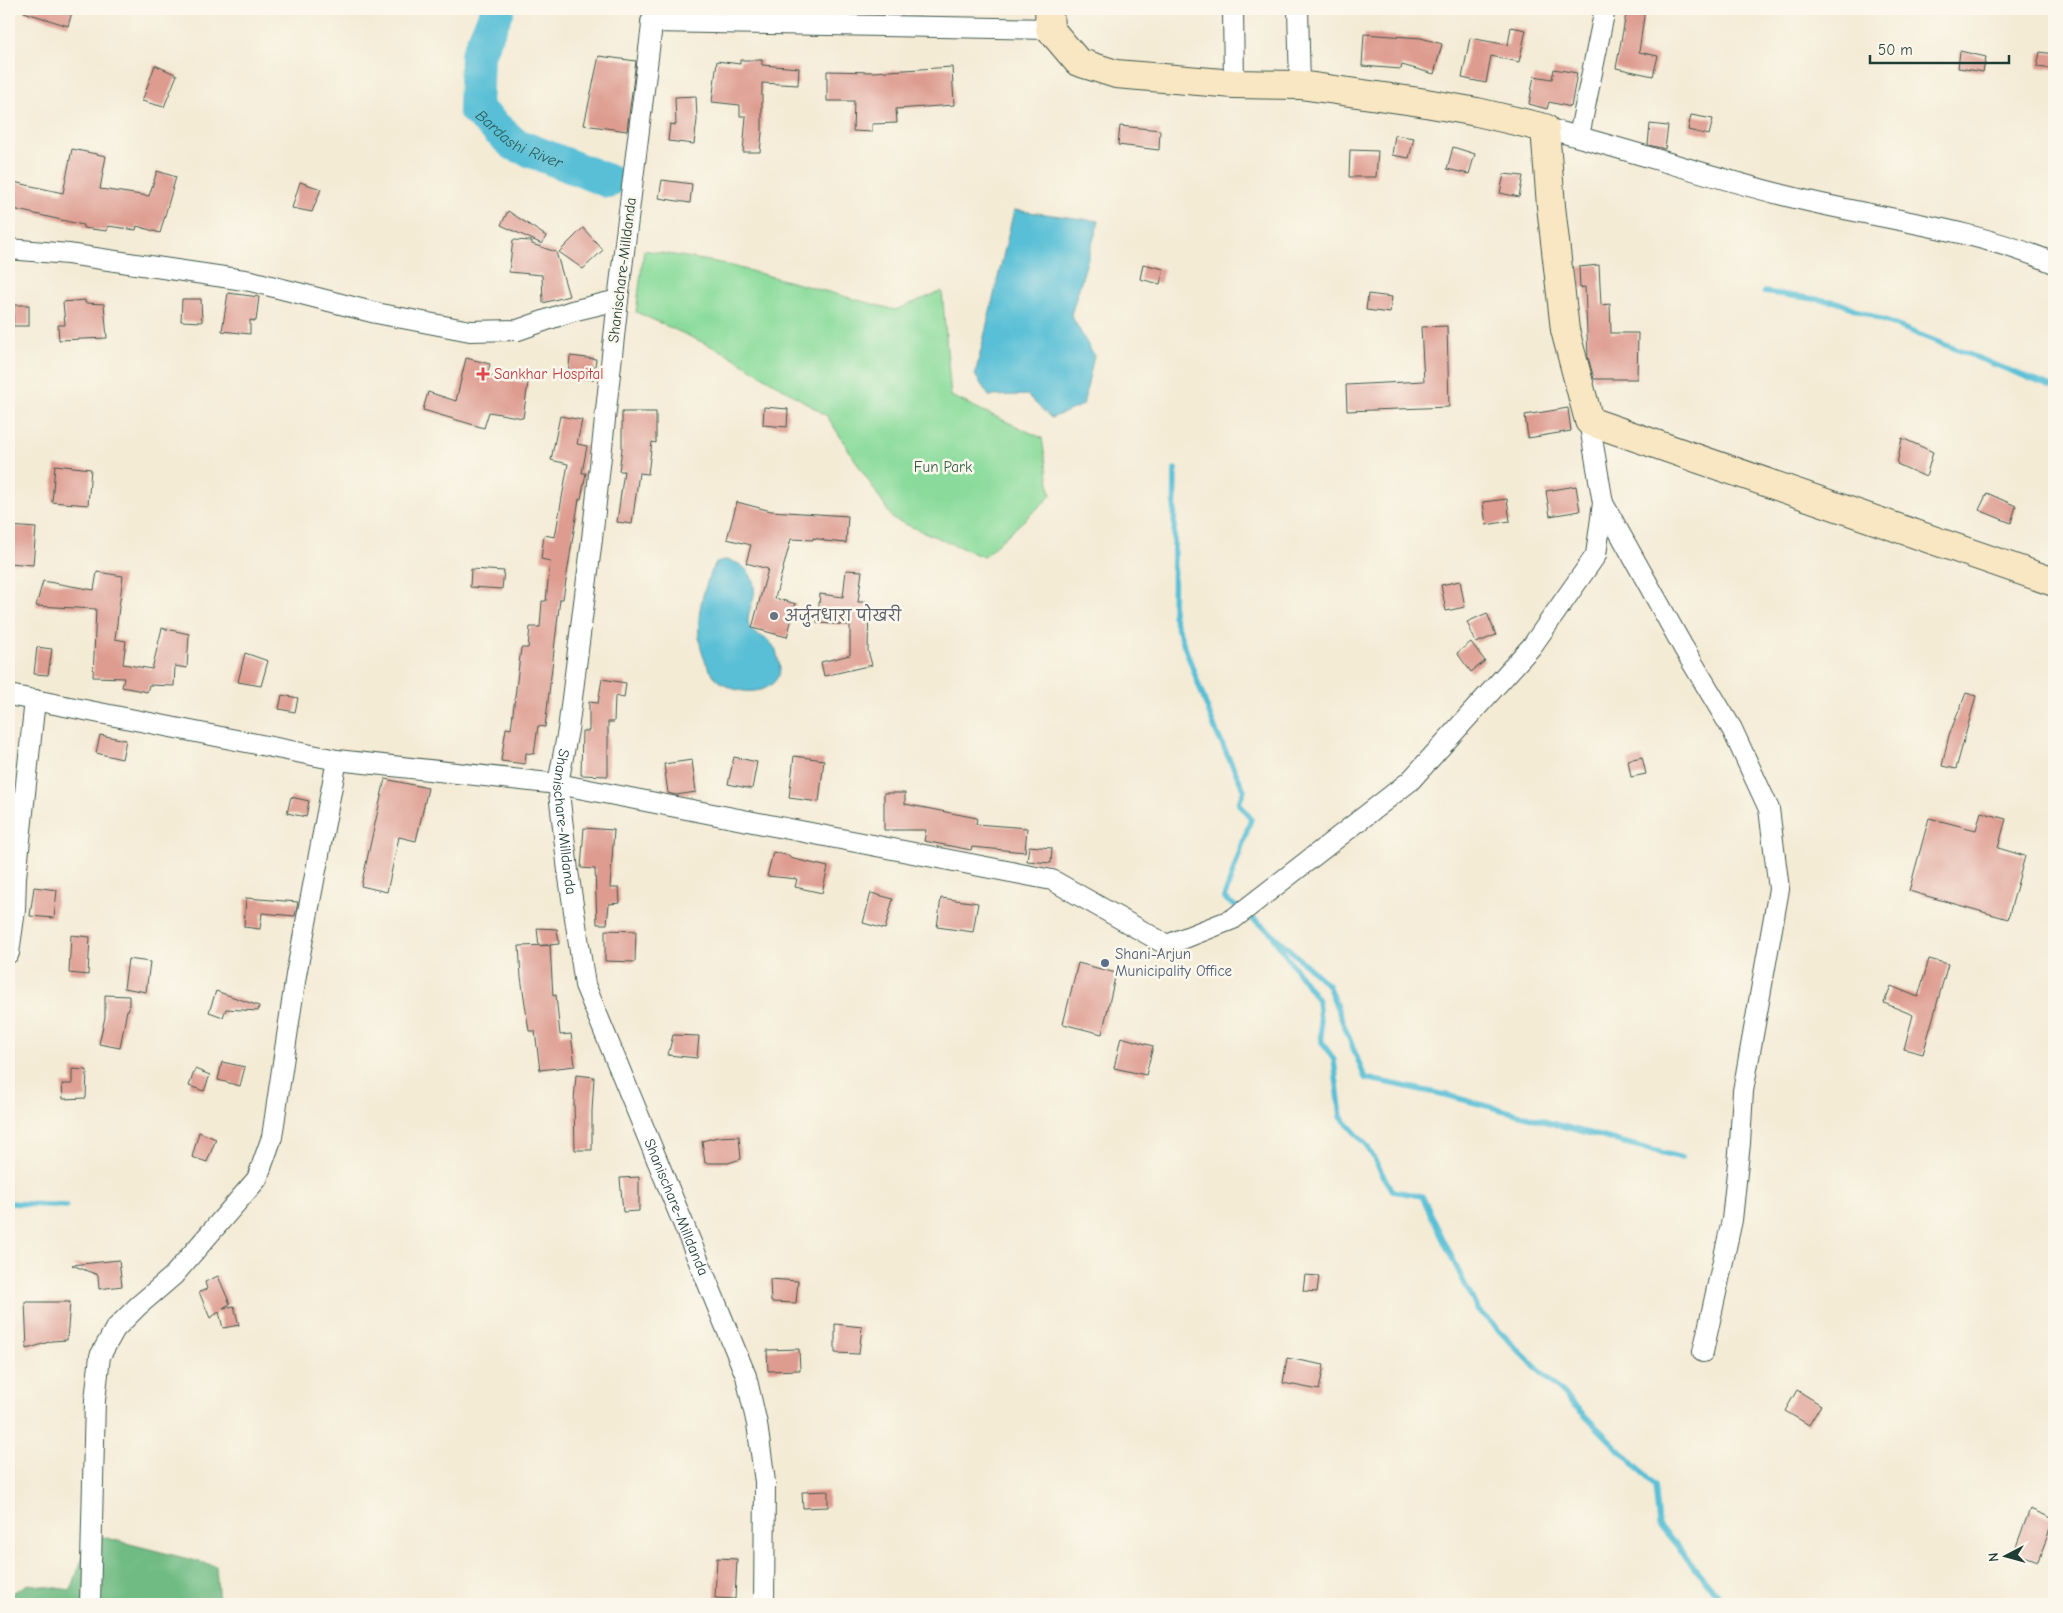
<svg xmlns="http://www.w3.org/2000/svg" width="2063" height="1613" font-family="'Comic Neue','Playpen Sans Deva',sans-serif">
	<rect width="100%" height="100%" fill="#fbf7ec"/>
	<filter id="ink" filterUnits="userSpaceOnUse"><feTurbulence type="fractalNoise" baseFrequency=".02" numOctaves="2"/><feDisplacementMap in="SourceGraphic" scale="10" xChannelSelector="R" yChannelSelector="G"/><feConvolveMatrix kernelMatrix="1 2 1 2 8 2 1 2 1" color-interpolation-filters="sRGB"/></filter>
	<filter id="wash" filterUnits="userSpaceOnUse"><feTurbulence type="fractalNoise" baseFrequency=".0096" numOctaves="4" result="noise"/><feDisplacementMap in="SourceGraphic" scale="20" xChannelSelector="R" yChannelSelector="G"/><feGaussianBlur stdDeviation="1.12" result="paint"/><feColorMatrix in="noise" values="0 0 0 0 0 0 0 0 0 0 0 0 0 0 0 0 0 1.4 0 .05"/><feComposite in="paint" operator="in"/></filter>
	<g filter="url(#wash)">
		<rect width="100%" height="100%" fill="#f4ebd5"/>
		<path fill="#8adb9b" stroke="#548c68" d="M644,250L721,263L895,310L942,291L951,396L1042,438L1051,496L983,557L893,519L827,416L726,353L636,312Z"/>
		<path fill="#6fbb83" stroke="#477c5c" d="M91,1534L216,1566L219,1604H9V1595L28,1584L71,1590Z"/>
		<g fill="#58bfd6" stroke="#3c7e85">
			<path d="M1014,210L1099,221L1071,315L1094,356L1083,405L1051,418L1027,395L989,396L975,375Z"/>
			<path d="M724,560C747,561 760,582 752,603C736,647 773,624 778,659C779,662 780,667 780,670C774,700 728,695 714,676C689,643 698,598 715,564Z"/>
		</g>
		<g fill="none" stroke-linecap="round" stroke-linejoin="round">
			<g stroke="#58bfd6" stroke-width="5.5">
				<path d="M1764,292L1837,302L2054,388"/>
				<path d="M1175,469L1173,615L1215,729L1244,790L1239,803L1251,819L1224,898L1239,909"/>
				<path d="M1246,914L1267,929L1328,985L1365,1078L1446,1095L1682,1158"/>
				<path d="M1274,939L1318,1000L1322,1042L1334,1060L1341,1117L1367,1146L1392,1191L1422,1196L1477,1309L1655,1485L1659,1525L1725,1604"/>
				<path d="M9,1203L66,1206"/>
			</g>
			<path stroke="#58bfd6" stroke-width="34" id="s1" d="M498,9L477,56L475,109L514,144L608,181"/>
		</g>
		<g id="blocks">
			<g fill="#de9b90">
				<path d="M24,9H73L68,26L24,12Z"/>
				<path d="M1627,9H1645L1639,52L1658,56L1653,76L1616,68Z"/>
				<path d="M1511,27L1526,30L1519,62L1491,56L1486,83L1462,78L1470,38L1508,45Z"/>
				<path d="M1364,34L1421,38L1442,44L1434,74L1402,65L1401,69L1362,66Z"/>
				<path d="M1960,51L1986,57L1983,72L1958,68Z"/>
				<path d="M2040,52L2054,54V69L2037,67Z"/>
				<path d="M599,56L636,61L627,131L584,125Z"/>
				<path d="M740,60H762V65L799,68L798,85L762,83V133L760,152H743L746,116H740V105L712,102L717,61L740,64Z"/>
				<path d="M155,65L177,75L164,107L142,101Z"/>
				<path d="M952,67L954,105L896,109L897,123L872,124V132L853,131L854,101H827V71L873,72Z"/>
				<path d="M1554,69L1577,73L1571,107L1549,102L1547,109L1529,104L1534,76L1552,79Z"/>
				<path d="M696,96L697,120L694,144L668,141L670,124L676,125L675,97Z"/>
				<path d="M1691,115L1713,119L1709,135L1688,130Z"/>
				<path d="M1650,124L1668,126L1665,149L1648,145Z"/>
				<path d="M1120,126L1160,130L1159,150L1118,145Z"/>
				<path d="M1395,135L1414,138L1409,158L1392,155Z"/>
				<path d="M1453,147L1475,154L1469,174L1447,169Z"/>
				<path d="M72,149L106,156L100,189L149,196L157,171L176,177L160,233L137,226L136,230L108,226L107,231L83,228V225L9,208V181L63,193Z"/>
				<path d="M1350,150L1378,151L1376,177H1349Z"/>
				<path d="M1504,174L1523,176L1519,197L1500,193Z"/>
				<path d="M662,180L692,184L690,203L659,198Z"/>
				<path d="M300,182L321,189L312,212L292,208Z"/>
				<path d="M508,211L546,236L542,244L501,225Z"/>
				<path d="M583,228L603,250L583,269L559,252Z"/>
				<path d="M513,240L532,241V244L556,252L569,296L543,303L542,275L509,272Z"/>
				<path d="M1143,264L1164,269L1160,284L1140,279Z"/>
				<path d="M1599,265L1601,305L1610,304L1611,333H1638L1637,379H1594L1588,357L1585,287L1580,288L1579,267Z"/>
				<path d="M228,293L259,297L256,321L250,320V334L222,331Z"/>
				<path d="M1368,294L1392,297L1390,313L1366,310Z"/>
				<path d="M182,299H201L202,322L181,321Z"/>
				<path d="M85,300V303L104,304L107,338L59,340L58,325H65L63,302Z"/>
				<rect x="13" y="305" width="16" height="21"/>
				<path d="M1447,326L1449,407L1347,411L1346,385L1424,381L1421,327Z"/>
				<path d="M570,356L596,359L593,380L568,377Z"/>
				<path d="M466,358L490,364L487,376L528,383L523,418L489,412L484,428L423,410L428,392L456,401Z"/>
				<path d="M764,407L788,409L787,427L763,425Z"/>
				<path d="M1568,408L1571,431L1528,438L1525,415Z"/>
				<path d="M622,412H656V443L652,442L648,474L639,473L632,524L617,522L624,471H619L622,448Z"/>
				<path d="M560,416L582,420L577,444L587,446L582,473H586L581,499H579L563,599H560L545,727L538,726L534,754L526,753L525,764L501,761L506,728L511,729L521,648H528L530,627H540L542,601H546L550,561L541,559L544,535L555,537L568,464L551,460Z"/>
				<path d="M1902,438L1933,452L1926,477L1897,464Z"/>
				<path d="M55,465L91,469L88,505L52,502Z"/>
				<path d="M1576,486L1580,511L1550,516L1546,491Z"/>
				<path d="M1987,493L2016,506L2011,523L1979,510Z"/>
				<path d="M1507,499L1510,521L1486,525L1483,502Z"/>
				<path d="M737,502L771,511L848,516L846,543L824,541V540L813,538V540L791,539L775,598L796,604L787,637L752,628L768,569L746,563L751,545L727,539Z"/>
				<path d="M9,526L36,528L33,565L9,563Z"/>
				<path d="M471,569L504,571L502,589L470,587Z"/>
				<path d="M846,570L862,571L858,602H869L868,651L872,665L824,676L821,662L850,655V625L817,623L820,594L843,597Z"/>
				<path d="M97,572L123,576L115,639L126,641L123,664L152,669L162,628L189,634L187,668L175,666L174,686L149,685L147,692L122,687L124,678L93,677L96,609L36,606L43,581L94,590Z"/>
				<path d="M1460,581L1465,607L1446,611L1441,585Z"/>
				<path d="M1487,613L1496,635L1476,643L1467,622Z"/>
				<path d="M1471,642L1485,661L1471,672L1457,653Z"/>
				<path d="M37,647L52,649L48,675L34,674Z"/>
				<path d="M245,653L268,661L261,686L238,682Z"/>
				<path d="M602,679L626,683L624,698L615,696L614,722H608V776L581,775L582,731H589V702L598,703Z"/>
				<path d="M1966,693L1976,696L1956,769L1942,766L1949,735Z"/>
				<path d="M282,695L298,698L295,712L279,709Z"/>
				<path d="M100,735L126,740L122,759L96,753Z"/>
				<path d="M794,756L824,760L819,802L789,798Z"/>
				<path d="M734,757L757,762L752,789L728,784Z"/>
				<path d="M1642,757L1646,774L1631,777L1628,760Z"/>
				<path d="M692,760L696,792L676,795L668,793L664,764Z"/>
				<path d="M385,779L428,788L416,841L399,837L387,892L361,886Z"/>
				<path d="M884,793H905V804L977,818L976,824L1027,828L1025,852L972,847L971,850L924,841L926,830H884Z"/>
				<path d="M291,797L309,801L306,817L287,813Z"/>
				<path d="M1981,812L2006,819L1998,848L2025,856L2008,919L1909,891L1929,818L1976,830Z"/>
				<path d="M584,828L614,830L610,888H619L620,903L609,904L607,924H597L595,869L581,868Z"/>
				<path d="M1029,846L1052,848L1051,863L1027,861Z"/>
				<path d="M773,852L790,856V858L828,867L822,893L795,887L797,879L767,876Z"/>
				<path d="M34,887L57,890L54,918L30,916Z"/>
				<path d="M871,893L893,899L885,929L863,923Z"/>
				<path d="M246,898L298,902L295,916L262,913L260,929L244,927Z"/>
				<path d="M941,898L978,903L973,932L937,927Z"/>
				<path d="M537,928L557,929L559,944L539,946Z"/>
				<path d="M605,930L636,931L635,962L605,961Z"/>
				<path d="M71,935L90,937L88,975L69,973Z"/>
				<path d="M550,945L553,996L556,995L560,1035L571,1034L575,1066L540,1070L535,1031H529L521,977L519,946Z"/>
				<path d="M128,959L150,962L146,992L124,988Z"/>
				<path d="M1929,959L1948,964L1923,1054L1904,1049L1913,1015L1884,1003L1891,986L1918,997Z"/>
				<path d="M1078,963L1116,973L1102,1034L1063,1024Z"/>
				<path d="M216,991L259,1006L258,1011L226,1009L223,1017L209,1012Z"/>
				<path d="M105,995L129,996V1010H127L120,1048L99,1044L105,1017Z"/>
				<path d="M673,1035L699,1036L697,1058L668,1055Z"/>
				<path d="M1121,1037L1153,1046L1146,1075L1114,1068Z"/>
				<path d="M222,1062L245,1067L240,1086L218,1080Z"/>
				<path d="M72,1069L87,1070L86,1098L63,1099L62,1084H72Z"/>
				<path d="M195,1069L210,1075L204,1091L189,1086Z"/>
				<path d="M576,1075L594,1077L592,1111V1150H575L574,1101Z"/>
				<path d="M199,1132L216,1139L207,1162L192,1157Z"/>
				<path d="M739,1136L741,1159L728,1163H705L702,1141L718,1137Z"/>
				<path d="M639,1177V1211L623,1212L620,1178Z"/>
				<path d="M119,1260L122,1286L99,1289L98,1275L72,1265Z"/>
				<path d="M1305,1275L1319,1276L1317,1292L1303,1291Z"/>
				<path d="M218,1276L230,1304L223,1308L234,1306L239,1325L223,1328L219,1312L210,1318L199,1292L207,1289L205,1282Z"/>
				<path d="M770,1279L798,1281L796,1303L771,1302Z"/>
				<path d="M25,1302H70L67,1340L52,1341L27,1349Z"/>
				<path d="M835,1324L862,1327L859,1354L835,1353Z"/>
				<path d="M799,1349L800,1370L768,1371L767,1350Z"/>
				<path d="M1287,1358L1324,1365L1319,1390L1283,1383Z"/>
				<path d="M1797,1390L1821,1405L1809,1425L1785,1411Z"/>
				<path d="M828,1491V1507L803,1508L802,1492Z"/>
				<path d="M2030,1509L2054,1519L2038,1561L2014,1552Z"/>
				<path d="M717,1558L737,1559L735,1599L715,1598Z"/>
			</g>
		</g>
	</g>
	<g filter="url(#ink)">
		<use href="#blocks" fill-opacity="0" stroke="#3f574c" stroke-width="1"/>
		<g fill="none" stroke-linecap="round" stroke-linejoin="round">
			<defs>
				<g id="street">
					<path id="s2" d="M654,9L618,300L592,539L568,730L558,784L568,871L585,985L746,1376L757,1424L765,1482L764,1604"/>
					<path d="M1233,9L1234,84"/>
					<path d="M1298,9L1300,85"/>
					<path d="M651,22L1050,29"/>
					<path d="M1545,128C1624,148 1701,174 1779,194C1870,218 1966,226 2054,263"/>
					<path d="M1579,136L1605,9"/>
					<path d="M9,249L68,254L251,281L376,313L470,331L518,330L572,311L618,300"/>
					<path d="M1603,503L1683,647L1732,729L1769,809L1779,889L1743,1091L1740,1143L1732,1220L1703,1352"/>
					<path d="M9,695L337,760L558,784L1052,880L1167,945L1233,919L1410,781L1532,646L1596,555L1603,503L1589,421"/>
					<path d="M9,953L15,910L16,877L35,700"/>
					<path d="M90,1604L95,1400L100,1356L115,1329L138,1306L173,1276L257,1179L272,1137L296,975L337,760"/>
				</g>
				<path id="secondary" d="M1049,9L1050,29L1078,62L1116,74L1234,84L1300,85L1420,102L1477,112L1545,128L1551,206L1565,330L1589,421L2054,582"/>
			</defs>
			<use href="#street" stroke="#3f574c" stroke-width="22"/>
			<use href="#secondary" stroke="#3f574c" stroke-width="30"/>
			<use href="#street" stroke="#fff" stroke-width="20"/>
			<use href="#secondary" stroke="#f9e7c3" stroke-width="28"/>
		</g>
	</g>
	<path fill="#e0444e" stroke="#fbf7ec" stroke-width="2" d="M480.5 366.5h5v5h5v5h-5v5h-5v-5h-5v-5h5z"/>
	<circle fill="#6b7280" stroke="#fbf7ec" stroke-width="2" cx="774" cy="616" r="5"/>
	<circle fill="#5c6f8a" stroke="#fbf7ec" stroke-width="2" cx="1105" cy="963" r="5"/>
	<g text-anchor="middle" stroke-width="5" stroke-linejoin="round" paint-order="stroke">
		<g font-size="15" fill="#1f3d34" stroke="#fbf7ec">
			<text transform="translate(622 270) rotate(-83)" y="5">Shanischare-Milldanda</text>
			<text dy="5" stroke="none"><textPath href="#s2" startOffset="819">Shanischare-Milldanda</textPath></text>
			<text dy="5" stroke="none"><textPath href="#s2" startOffset="1224">Shanischare-Milldanda</textPath></text>
		</g>
		<g font-size="15" fill="#be3a42" stroke="#fbf7ec" text-anchor="start">
			<text x="494" y="379">Sankhar Hospital</text>
		</g>
		<g font-size="15" fill="#345d49" stroke="#fbf7ec">
			<text x="943" y="472">Fun Park</text>
		</g>
		<g font-size="15" fill="#5b616d" stroke="#fbf7ec" text-anchor="start">
			<text x="784" y="621">अर्जुनधारा पोखरी</text>
		</g>
		<g font-size="15" fill="#4e5e75" stroke="#fbf7ec" text-anchor="start">
			<text x="1115" y="959">Shani-Arjun<tspan x="1115" dy="17">Municipality Office</tspan></text>
		</g>
		<g font-size="16" font-style="italic" fill="#2d5e5c" stroke="#fbf7ec">
			<text dy="6" stroke="none"><textPath href="#s1" startOffset="159">Bardashi River</textPath></text>
		</g>
	</g>
	<rect width="2063" height="1613" fill="none" stroke="#fbf7ec" stroke-width="30"/>
	<g transform="translate(2006 1556) rotate(264)" stroke="#fbf7ec" stroke-width="4" paint-order="stroke">
	<path d="M0-4L9 19L0 12L-9 19Z" fill="#1f3d34"/>
	<text y="-8" font-size="14" font-weight="bold" text-anchor="middle" fill="#1f3d34">N</text>
	</g>
	<path d="M1870 55v8h139v-8" fill="none" stroke="#1f3d34" stroke-width="2.5"/>
	<text x="1878" y="55" font-size="15" fill="#1f3d34" stroke="#fbf7ec" stroke-width="4" paint-order="stroke">50 m</text>
</svg>
